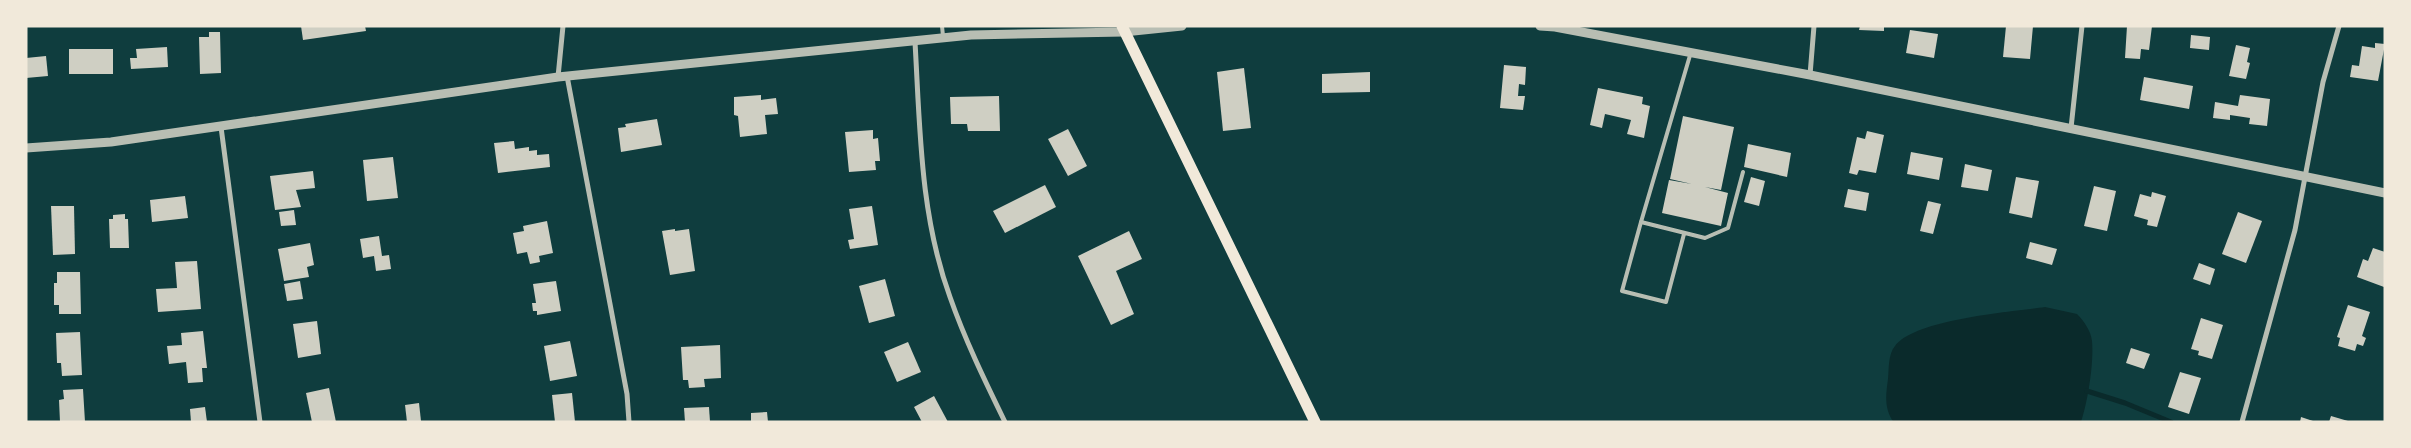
<svg xmlns="http://www.w3.org/2000/svg" width="2411" height="448" font-family="Arial,sans-serif">
	<rect width="100%" height="100%" fill="#0f3d3e"/>
	<path fill="#0a2a2b" d="M2045,307L2077,314C2084,321 2091,331 2092,341C2094,362 2088,401 2081,422H1894L1892,420C1884,406 1886,394 1888,379C1889,369 1888,354 1895,346C1915,319 2011,312 2045,307Z"/>
	<g fill="none" stroke-linecap="round" stroke-linejoin="round">
		<path stroke="#0a2a2b" stroke-width="5" d="M2087,391L2125,403L2171,422"/>
	</g>
	<g fill="#cfcfc3">
		<path d="M301,26H365L366,31L303,40Z"/>
		<path d="M1860,26H1884V31L1859,30Z"/>
		<path d="M2006,26H2033L2030,59L2003,57Z"/>
		<path d="M2127,26H2152L2149,50L2141,49L2140,59L2125,58Z"/>
		<path d="M1910,30L1938,34L1934,58L1906,53Z"/>
		<path d="M209,32H220L221,73L200,74L199,37H209Z"/>
		<path d="M2191,35L2210,37L2209,50L2190,48Z"/>
		<path d="M2375,43L2385,44L2378,81L2350,77L2352,65L2359,66L2362,46L2375,48Z"/>
		<path d="M2236,45L2250,48L2247,62L2250,63L2246,79L2229,76Z"/>
		<path d="M167,47L168,67L131,69L130,58H137L136,49Z"/>
		<rect x="69" y="49" width="44" height="25"/>
		<path d="M46,56L48,76L26,78V58Z"/>
		<path d="M1504,65L1526,67L1525,85L1519,84L1518,96H1525L1523,110L1500,108Z"/>
		<path d="M1244,68L1251,128L1223,131L1217,72Z"/>
		<path d="M1370,72V92L1322,93V74Z"/>
		<path d="M2144,77L2193,86L2189,109L2140,100Z"/>
		<path d="M1598,88L1643,97L1642,104L1650,106L1644,138L1627,134L1631,120L1605,114L1602,128L1590,125Z"/>
		<path d="M761,95V100L776,98L778,114L765,115L767,134L740,137L738,116L734,115V97Z"/>
		<path d="M2240,95L2270,99L2267,126L2249,124L2250,118L2230,115V120L2213,118L2215,102L2238,106Z"/>
		<path d="M999,96L1000,131H968L967,124H951L950,97Z"/>
		<path d="M1683,116L1734,127L1721,190L1705,187L1728,193L1721,226L1662,213L1669,180L1692,184L1670,179Z"/>
		<path d="M657,119L662,145L621,152L618,128L626,127L625,124Z"/>
		<path d="M1068,129L1087,166L1068,176L1048,139Z"/>
		<path d="M873,130V139L878,138L880,161H875L876,170L849,172L845,132Z"/>
		<path d="M1867,131L1884,135L1876,173L1859,170L1857,175L1849,173L1857,137L1865,139Z"/>
		<path d="M514,141L515,149L529,147V151L537,150V155L549,154L550,167L498,173L494,143Z"/>
		<path d="M1748,144L1791,153L1787,177L1744,167Z"/>
		<path d="M1911,152L1943,158L1939,180L1907,174Z"/>
		<path d="M393,157L398,198L367,201L363,160Z"/>
		<path d="M1965,164L1992,170L1988,191L1961,187Z"/>
		<path d="M313,171L315,188L296,190L301,207L275,210L270,176Z"/>
		<path d="M1751,177L1765,181L1759,206L1744,202Z"/>
		<path d="M2016,177L2039,181L2032,218L2009,213Z"/>
		<path d="M1045,185L1056,207L1005,233L993,211Z"/>
		<path d="M2094,186L2116,191L2107,231L2084,226Z"/>
		<path d="M1848,189L1869,193L1866,211L1844,207Z"/>
		<path d="M2152,192L2166,196L2157,227L2147,225L2148,220L2134,216L2140,194L2151,197Z"/>
		<path d="M185,196L188,218L152,222L150,200Z"/>
		<path d="M1928,201L1941,204L1933,234L1920,231Z"/>
		<path d="M51,206H74L75,254L53,255Z"/>
		<path d="M872,206L878,245L850,249L848,240L854,239L849,209Z"/>
		<path d="M294,210L296,225L281,226L279,212Z"/>
		<path d="M2238,212L2262,221L2246,263L2222,254Z"/>
		<path d="M125,214V219H128L129,248H110L109,219H113V215Z"/>
		<path d="M547,221L553,253L539,256L540,262L530,264L527,252L517,254L513,233L524,231L523,226Z"/>
		<path d="M675,229V231L689,229L695,271L670,275L662,231Z"/>
		<path d="M1129,231L1142,259L1116,271L1134,314L1111,325L1078,256Z"/>
		<path d="M379,236L382,256L389,255L391,269L376,271L374,256L363,258L360,239Z"/>
		<path d="M2030,242L2057,249L2052,265L2026,258Z"/>
		<path d="M310,243L314,265L307,267L309,277L284,281L278,249Z"/>
		<path d="M2373,248L2385,252L2384,287L2357,277L2363,259L2368,261Z"/>
		<path d="M197,261L201,309L158,312L156,289L177,288L175,262Z"/>
		<path d="M2199,263L2215,269L2210,285L2193,279Z"/>
		<path d="M57,272H80L81,314H59V305H54V283H57Z"/>
		<path d="M885,279L895,316L869,323L859,286Z"/>
		<path d="M300,281L303,299L287,301L284,284Z"/>
		<path d="M556,281L561,311L537,315V311H533L532,303H536L533,284Z"/>
		<path d="M2348,305L2370,312L2362,336L2366,338L2363,346L2357,344L2355,351L2338,346L2340,338L2337,337Z"/>
		<path d="M2201,318L2223,325L2212,359L2198,355L2199,351L2191,349Z"/>
		<path d="M317,321L321,354L298,358L293,324Z"/>
		<path d="M203,331L207,368H202L203,382L188,383L186,362L169,364L167,346L182,345L181,333Z"/>
		<path d="M80,332L82,375L62,376L61,363H57L56,333Z"/>
		<path d="M570,341L577,376L550,381L544,346Z"/>
		<path d="M908,342L921,372L897,382L884,352Z"/>
		<path d="M720,345L721,378L704,379L705,387L689,388L688,380H683L681,347Z"/>
		<path d="M2131,348L2150,354L2144,369L2126,363Z"/>
		<path d="M2180,372L2201,378L2189,414L2168,407Z"/>
		<path d="M329,388L336,422H312L306,393Z"/>
		<path d="M83,389L85,422H60L59,400L64,399L63,390Z"/>
		<path d="M572,393L575,422H555L552,395Z"/>
		<path d="M934,396L948,422H922L914,407Z"/>
		<path d="M419,403L421,421L407,422L405,405Z"/>
		<path d="M205,407L207,422H191L190,409Z"/>
		<path d="M709,407L710,422H685L684,408Z"/>
		<path d="M767,412L768,422H751V413Z"/>
		<path d="M2331,416L2348,421L2347,422H2329Z"/>
		<path d="M2301,417L2313,421V422H2300Z"/>
	</g>
	<g fill="none" stroke-linecap="round" stroke-linejoin="round">
		<g stroke="#b8beb3" stroke-width="4">
			<path d="M942,26L943,36"/>
			<path d="M1641,222L1691,52"/>
			<path d="M1684,234L1666,302L1622,291L1641,222L1705,238L1728,228L1743,172"/>
		</g>
		<g stroke="#b8beb3" stroke-width="5">
			<path d="M915,42C920,128 920,215 950,297C965,340 985,381 1005,422"/>
			<path d="M1810,75L1814,26"/>
			<path d="M567,76L627,394L629,422"/>
			<path d="M558,77L563,26"/>
			<path d="M221,127L260,422"/>
			<path d="M2071,128L2082,26"/>
			<path d="M2242,422L2295,230L2323,82L2339,26"/>
		</g>
		<g stroke="#b8beb3" stroke-width="9">
			<path d="M1540,26L1555,27L1810,75L2385,193"/>
			<path d="M26,148L111,142L558,77L971,35L1124,32L1182,26"/>
		</g>
		<path stroke="#f1e9da" stroke-width="11" d="M1122,26L1315,422"/>
	</g>
	<rect width="2411" height="448" fill="none" stroke="#f1e9da" stroke-width="55"/>
</svg>
